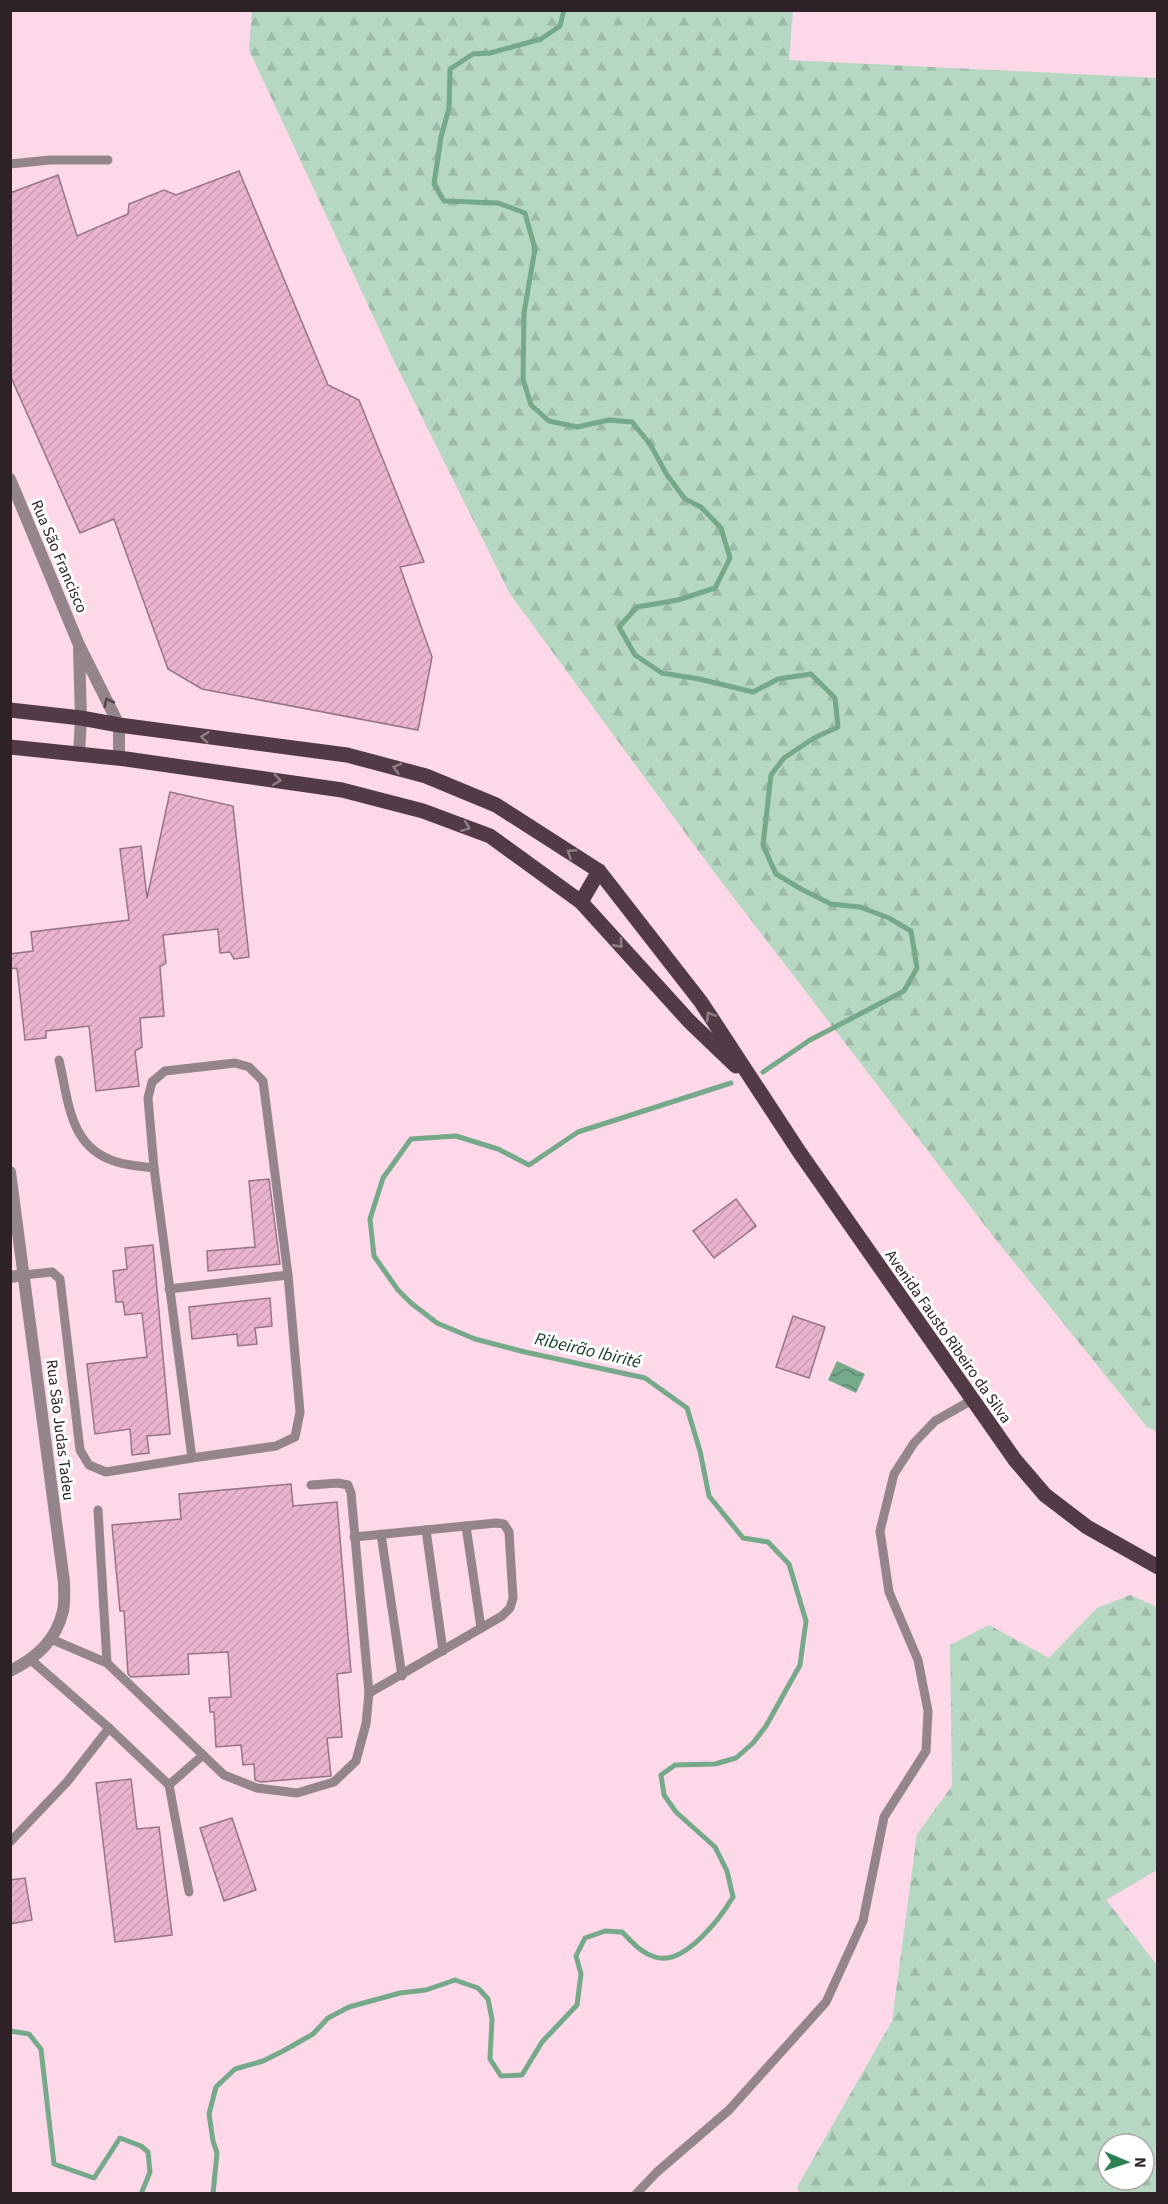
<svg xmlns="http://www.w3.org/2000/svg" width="1168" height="2204" font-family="'Source Sans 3',sans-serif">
	<defs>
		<pattern id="forest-firs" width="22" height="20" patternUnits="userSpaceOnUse" patternTransform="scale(1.5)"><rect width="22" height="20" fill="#b6d8c2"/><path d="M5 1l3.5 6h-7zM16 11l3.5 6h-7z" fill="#9db9a7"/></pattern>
		<pattern id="water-waves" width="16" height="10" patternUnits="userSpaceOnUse" patternTransform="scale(1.5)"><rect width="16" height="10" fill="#76a989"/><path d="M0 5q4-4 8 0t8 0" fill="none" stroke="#618970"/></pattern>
		<pattern id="building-hatch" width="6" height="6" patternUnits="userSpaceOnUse" patternTransform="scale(1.5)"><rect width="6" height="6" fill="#eab4ce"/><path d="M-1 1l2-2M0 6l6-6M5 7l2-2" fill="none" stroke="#c99ab1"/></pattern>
	</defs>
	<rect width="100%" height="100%" fill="#fcd8e9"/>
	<g fill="url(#forest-firs)" fill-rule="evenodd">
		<path d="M793,10L789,60L1157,78V1432L1147,1427L993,1236L711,868L510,594L395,363L249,50L252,11Z"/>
		<path d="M1130,1595L1157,1607V1870L1106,1900L1157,1965V2193H800L797,2187L892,2021L917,1834L952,1786L950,1645L989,1625L1049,1658L1097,1608ZM1108,2144H1144V2180H1108Z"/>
	</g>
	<path fill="url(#water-waves)" d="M837,1361L865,1374L856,1393L828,1380Z"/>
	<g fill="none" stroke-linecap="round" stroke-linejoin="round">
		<g stroke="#76a989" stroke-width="5">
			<path d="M564,10L560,26L541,39L490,53L473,54L450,69L449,108L441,137L434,184L444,201L498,203L525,213L535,249L524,313L523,379L531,405L549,421L577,427L609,420L632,422L650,444L667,475L685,499L701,507L721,528L730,558L715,588L678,600L637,607L619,627L635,655L662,673L699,679L753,692L778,679L811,674L835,698L838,727L814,738L784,758L771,775L763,845L776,874L801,889L831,904L860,907L889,918L911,931L917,968L904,991L810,1040L763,1072"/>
			<path d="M10,2031L29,2034L41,2049L54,2164L94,2178L120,2138L141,2146L148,2152L150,2172L141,2194"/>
			<path d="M213,2194L217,2153L213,2141L209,2114L216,2087L235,2069L263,2061L285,2050L313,2034L328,2018L349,2007L400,1993L426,1990L455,1980L478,1988L488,1999L492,2019L490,2059L501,2076L522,2075L542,2042L577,2005L581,1974L576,1956L585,1938L605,1931L622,1932C632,1942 641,1953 655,1957C684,1967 721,1917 733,1897L727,1871L715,1847L676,1812L664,1795L661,1775L675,1765L715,1764L736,1758L753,1743L766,1726L800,1665L806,1621L789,1564L768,1542L743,1538L709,1496L700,1451L687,1408L645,1378L525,1352L475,1339L437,1323L411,1303L398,1290L374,1256L370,1219L383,1178L411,1139L456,1136L498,1149L529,1165L578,1132L731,1083"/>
		</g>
	</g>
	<g fill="url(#building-hatch)" stroke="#957584" stroke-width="1.5">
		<path d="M239,171L328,385L359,400L424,562L400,567L432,657L418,730L202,689L168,669L114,519L80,533L10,375V193L58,175L77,236L128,214L129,204L164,190L176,195Z"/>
		<path d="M170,792L233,806L249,957L234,959L230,952L220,953L218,929L163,935L166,963L160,967L164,1016L140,1018L142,1047L135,1051L139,1086L96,1091L89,1026L46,1031V1038L25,1040L17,968L10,969V954L33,951L31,932L129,920L120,849L141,846L147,898Z"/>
		<path d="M269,1179L280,1264L208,1271L207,1251L255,1247L249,1181Z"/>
		<path d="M736,1199L756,1226L714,1258L693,1231Z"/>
		<path d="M153,1245L170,1434L147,1436L149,1453L132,1455L130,1429L95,1434L87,1364L147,1357L142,1313L125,1315L123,1302H116L113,1271L127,1269L125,1248Z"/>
		<path d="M270,1298L272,1326L255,1328L257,1344L238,1346L237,1334L192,1339L189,1307Z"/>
		<path d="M793,1316L825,1327L809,1378L776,1367Z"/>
		<path d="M291,1484L293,1506L337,1502L351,1672L337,1674L342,1737L327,1738L331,1776L261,1782L255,1780L254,1764L243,1765L241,1745L216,1747L214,1712H210L209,1698L231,1697L228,1652L188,1654L189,1674L131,1677L128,1674L124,1611H120L112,1525L181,1519L179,1494Z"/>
		<path d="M131,1779L137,1829L159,1827L172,1935L115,1942L96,1783Z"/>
		<path d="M232,1818L256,1890L224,1901L200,1828Z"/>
		<path d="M25,1878L32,1920L10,1924V1880Z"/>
	</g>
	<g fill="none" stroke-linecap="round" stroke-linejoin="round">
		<g stroke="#94858c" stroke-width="9">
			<path d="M10,164L50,160H108"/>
			<path d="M154,1168L148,1098L152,1082L165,1071L235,1063L249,1067L263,1081L288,1275L300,1412L295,1437L276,1446L192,1458"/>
			<path d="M24,1275L52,1272L60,1279L80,1450L89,1465L106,1472L192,1458L154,1168C142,1166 129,1166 117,1162C69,1148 69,1102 59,1060"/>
			<path d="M169,1289L288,1275"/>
			<path d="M98,1510L107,1663"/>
			<path d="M466,1526L481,1628"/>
			<path d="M426,1530L443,1651"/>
			<path d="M381,1534L402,1676"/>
			<path d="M354,1537L496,1523L504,1524L509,1532L513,1598L510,1608L502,1616L369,1693"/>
			<path d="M51,1639L107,1663L224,1775L257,1788L297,1793L334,1782L356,1761L366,1724L369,1693L351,1493L348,1485L338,1483L311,1485"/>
			<path d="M31,1660L109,1728L169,1785L203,1755"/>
			<path d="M169,1785L189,1892"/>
			<path d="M10,1842L67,1782L109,1728"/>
			<path d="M636,2194L657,2172L729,2110L826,2002L863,1921L884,1817L926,1751L928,1711L918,1660L889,1592L880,1531L894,1474L914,1443L935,1421L972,1400"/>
		</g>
		<g stroke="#94858c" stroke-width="12">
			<path d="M10,479L79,645L119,725V758"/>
			<path d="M79,754L81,718L79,649"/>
			<path d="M10,1172L64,1582C64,1592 65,1602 63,1611C56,1641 36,1658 10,1671"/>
			<path d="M10,1277L24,1275"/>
		</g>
		<g stroke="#523a46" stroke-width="15">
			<path d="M10,710L81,718L119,725L347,755L426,776L496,805L599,871L701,1002L800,1153L1015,1460L1045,1495L1087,1527L1158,1567"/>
			<path d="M10,747L126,759L342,790L423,811L490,836L581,902L689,1021L736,1066"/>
			<path d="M581,902L599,871"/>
		</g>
	</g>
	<defs><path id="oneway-chevron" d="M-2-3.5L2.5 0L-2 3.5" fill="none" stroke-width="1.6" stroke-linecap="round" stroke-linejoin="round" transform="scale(1.5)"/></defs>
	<use stroke="#52444a" href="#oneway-chevron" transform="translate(108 702) rotate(-116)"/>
	<g stroke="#8f7f87">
		<use href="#oneway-chevron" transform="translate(205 737) rotate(-173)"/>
		<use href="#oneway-chevron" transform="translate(397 768) rotate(-165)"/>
		<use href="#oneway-chevron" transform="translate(277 780) rotate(8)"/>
		<use href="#oneway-chevron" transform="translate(466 827) rotate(21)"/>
		<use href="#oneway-chevron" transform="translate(571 853) rotate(-147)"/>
		<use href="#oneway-chevron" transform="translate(619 944) rotate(48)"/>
		<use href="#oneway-chevron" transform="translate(710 1016) rotate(-122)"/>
	</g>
	<g text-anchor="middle" stroke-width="6" stroke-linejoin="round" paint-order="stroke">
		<g font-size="16" fill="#2e2127" stroke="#fff">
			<text transform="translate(60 556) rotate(67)" y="6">Rua São Francisco</text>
			<text transform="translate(949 1336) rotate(55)" y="6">Avenida Fausto Ribeiro da Silva</text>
			<text transform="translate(61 1430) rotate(83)" y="6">Rua São Judas Tadeu</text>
		</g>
		<g font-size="18" font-style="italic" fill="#143d27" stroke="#fff">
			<text transform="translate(588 1350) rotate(13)" y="6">Ribeirão Ibirité</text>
		</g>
	</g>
	<rect width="1168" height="2204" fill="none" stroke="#2e2127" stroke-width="24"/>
	<g transform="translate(1126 2162) rotate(92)"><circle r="28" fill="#ffffff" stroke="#aba6a9" stroke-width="1.5"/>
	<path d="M0-4.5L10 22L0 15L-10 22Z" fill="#2c8154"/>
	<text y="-9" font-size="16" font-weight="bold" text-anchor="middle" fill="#2e2127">N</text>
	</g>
</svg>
